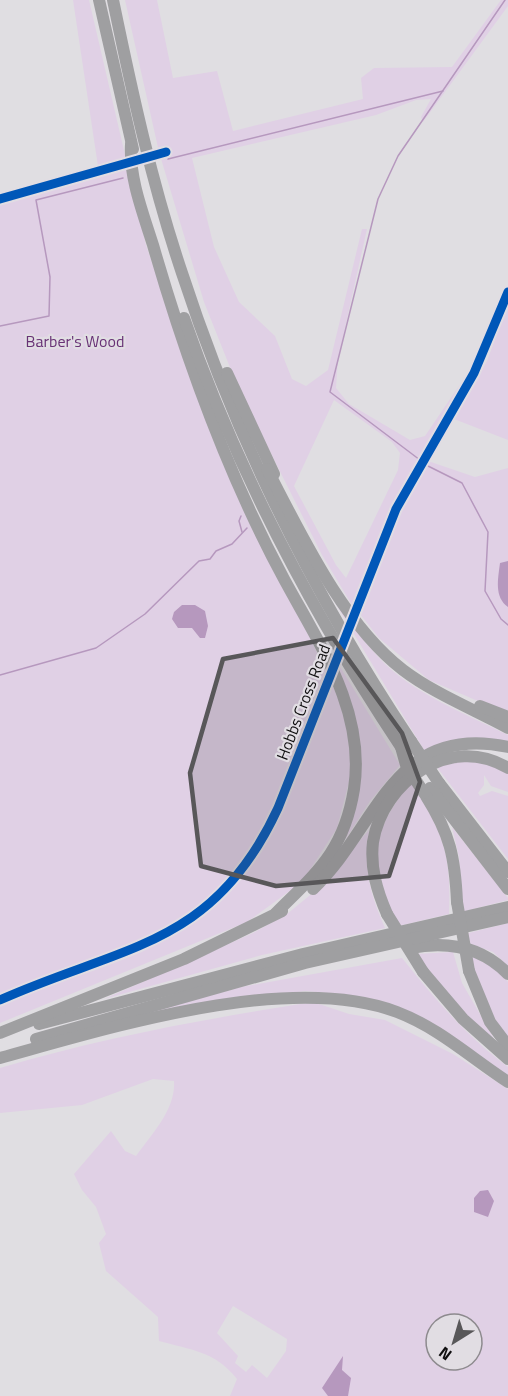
<svg xmlns="http://www.w3.org/2000/svg" width="508" height="1396" font-family="'Titillium Web',sans-serif">
	<rect width="100%" height="100%" fill="#e0dee2"/>
	<g fill="#e0d0e5" fill-rule="evenodd">
		<path d="M73,0H89L146,245L207,421L337,695L348,732L351,774L337,828L302,882L247,922L0,1023V1002L70,975L120,950L27,982L0,994V204L99,173Z"/>
		<path d="M125,0H157L173,78L217,71L233,131L363,99L361,78L374,68L452,67L501,0H508V6L423,122L421,117L431,99L416,100L376,115L192,158L214,247L239,302L275,336L292,379L306,386L328,370L362,229H367L338,359L336,388L349,404L410,440L425,436L467,374L481,342L486,343L425,451L352,605L322,555L239,390L204,302L159,152ZM334,400L392,442L400,453L398,470L346,578L336,565L294,486Z"/>
		<path d="M508,303V440L454,419L487,361Z"/>
		<path d="M428,461L475,477L508,468V714L429,680L379,638L360,614L402,508Z"/>
		<path d="M334,601C353,625 370,652 394,672C427,699 470,716 508,735V742C483,734 448,740 424,750Z"/>
		<path d="M339,665L400,765L370,801L345,840L357,796L360,750L337,670Z"/>
		<path d="M480,761L508,773V792L491,786L484,775V785L478,793L480,796L492,791L508,796V859L436,766L449,762Z"/>
		<path d="M411,782C444,835 451,852 449,914L399,926C367,865 368,836 411,782Z"/>
		<path d="M452,827L508,898V900L462,912L459,857Z"/>
		<path d="M369,830C364,870 369,892 385,928L262,955L104,999L253,933L287,914L320,887Z"/>
		<path d="M508,923V966L493,952L465,942V934Z"/>
		<path d="M453,952L462,983L497,1044L460,1011L415,954Z"/>
		<path d="M468,954L498,970L508,982V1041L488,1010Z"/>
		<path d="M402,958C434,998 466,1036 508,1067V1076L439,1028L354,996L306,991L215,1002L127,1018L241,987Z"/>
		<path d="M313,1002L349,1014L385,1020L453,1054L508,1089V1396H230L237,1379C215,1351 191,1350 159,1341L158,1317L106,1271L99,1243L106,1234L96,1207L82,1190L74,1174L111,1131L125,1151L136,1156C152,1134 176,1109 174,1081L153,1079L82,1105L0,1113V1068C105,1037 205,1019 313,1002ZM233,1306L287,1339L286,1351L267,1378L252,1365L246,1372L235,1363L238,1356L217,1333ZM436,1324H472V1360H436Z"/>
	</g>
	<g fill="#b698be">
		<path d="M508,561V607C494,597 498,579 500,563Z"/>
		<path d="M182,605H195L205,611L208,626L205,638H200L192,628H178L172,619L174,612Z"/>
		<path d="M488,1190L494,1201L488,1217L474,1212V1198L480,1191Z"/>
		<path d="M343,1356L342,1370L351,1378L348,1396H328L322,1388Z"/>
	</g>
	<g fill="none" stroke-linecap="round" stroke-linejoin="round">
		<g stroke="#b698be" stroke-width="1.5">
			<path d="M168,159L443,91"/>
			<path d="M0,326L49,316L50,277L36,200L123,178"/>
			<path d="M420,460L330,392L378,199L398,156L505,0"/>
			<path d="M426,465L462,483L488,532L485,591L501,619L508,625"/>
			<path d="M241,516L239,521L242,532"/>
			<path d="M0,675L96,648L145,614L199,561L210,559L216,551L232,544L247,528"/>
		</g>
		<g stroke="#a1a1a1" stroke-width="9">
			<path d="M364,589L396,509L474,373L508,292"/>
			<path d="M0,1000C50,978 104,964 153,941C258,892 284,793 323,694"/>
		</g>
		<g stroke="#9f9fa1" stroke-width="12">
			<path d="M99,0L133,149"/>
			<path d="M113,0C132,92 152,184 182,273C236,439 314,596 411,741"/>
			<path d="M131,144C129,178 143,213 153,245C185,356 229,477 284,579C319,644 366,711 354,789C344,851 317,872 276,913"/>
			<path d="M184,318C237,471 312,613 401,747"/>
			<path d="M227,373L274,474"/>
			<path d="M267,469C302,536 343,624 403,670C433,693 475,710 508,728"/>
			<path d="M480,706L508,717"/>
			<path d="M439,783L508,872"/>
			<path d="M430,788L508,889"/>
			<path d="M426,796C450,834 455,857 457,902"/>
			<path d="M313,889C378,828 392,722 508,747"/>
			<path d="M387,914C377,891 370,868 373,842C383,781 451,733 508,768"/>
			<path d="M410,948C446,941 481,946 508,974"/>
			<path d="M469,971L490,1022L508,1046"/>
			<path d="M423,972L463,1019L508,1059"/>
			<path d="M39,1024L303,954L508,907"/>
			<path d="M0,1033L184,959L282,911"/>
			<path d="M36,1039L305,963L508,917"/>
			<path d="M0,1058C109,1028 289,971 397,1012C439,1028 471,1058 508,1082"/>
		</g>
		<path stroke="#a1a1a1" stroke-width="9" d="M323,694L364,589"/>
		<g stroke="#9f9fa1" stroke-width="12">
			<path d="M411,741L439,783"/>
			<path d="M401,747L406,765L424,793"/>
			<path d="M457,902L469,971"/>
			<path d="M387,914L423,972"/>
		</g>
		<defs>
			<g id="cycleway">
				<path d="M0,199L166,152"/>
				<path d="M0,1000C123,945 214,947 278,808L396,509L474,373L508,292"/>
			</g>
		</defs>
		<use href="#cycleway" stroke="#e1dde3" stroke-width="13"/>
		<use href="#cycleway" stroke="#0057b8" stroke-width="9"/>
	</g>
	<path fill="#585759" fill-opacity="0.2" stroke="#585759" stroke-width="4.5" stroke-linejoin="round" d="M333,638L402,733L420,782L389,876L276,886L201,866L190,773L223,659Z"/>
	<g text-anchor="middle" stroke-width="4.5" stroke-linejoin="round" paint-order="stroke">
		<g font-size="16" fill="#683275" stroke="#e1dde3">
			<text x="75" y="347">Barber's Wood</text>
		</g>
		<g font-size="16" fill="#0f0e0f" stroke="#e1dde3">
			<text transform="translate(303 702) rotate(-69)" y="6">Hobbs Cross Road</text>
		</g>
	</g>
	<g transform="translate(454 1342) rotate(217)"><circle r="28" fill="#e1dde3" stroke="#8d8a8e" stroke-width="1.5"/>
	<path d="M0-4.5L10 22L0 15L-10 22Z" fill="#585759"/>
	<text y="-9" font-size="16" font-weight="bold" text-anchor="middle" fill="#0f0e0f">N</text>
	</g>
</svg>
